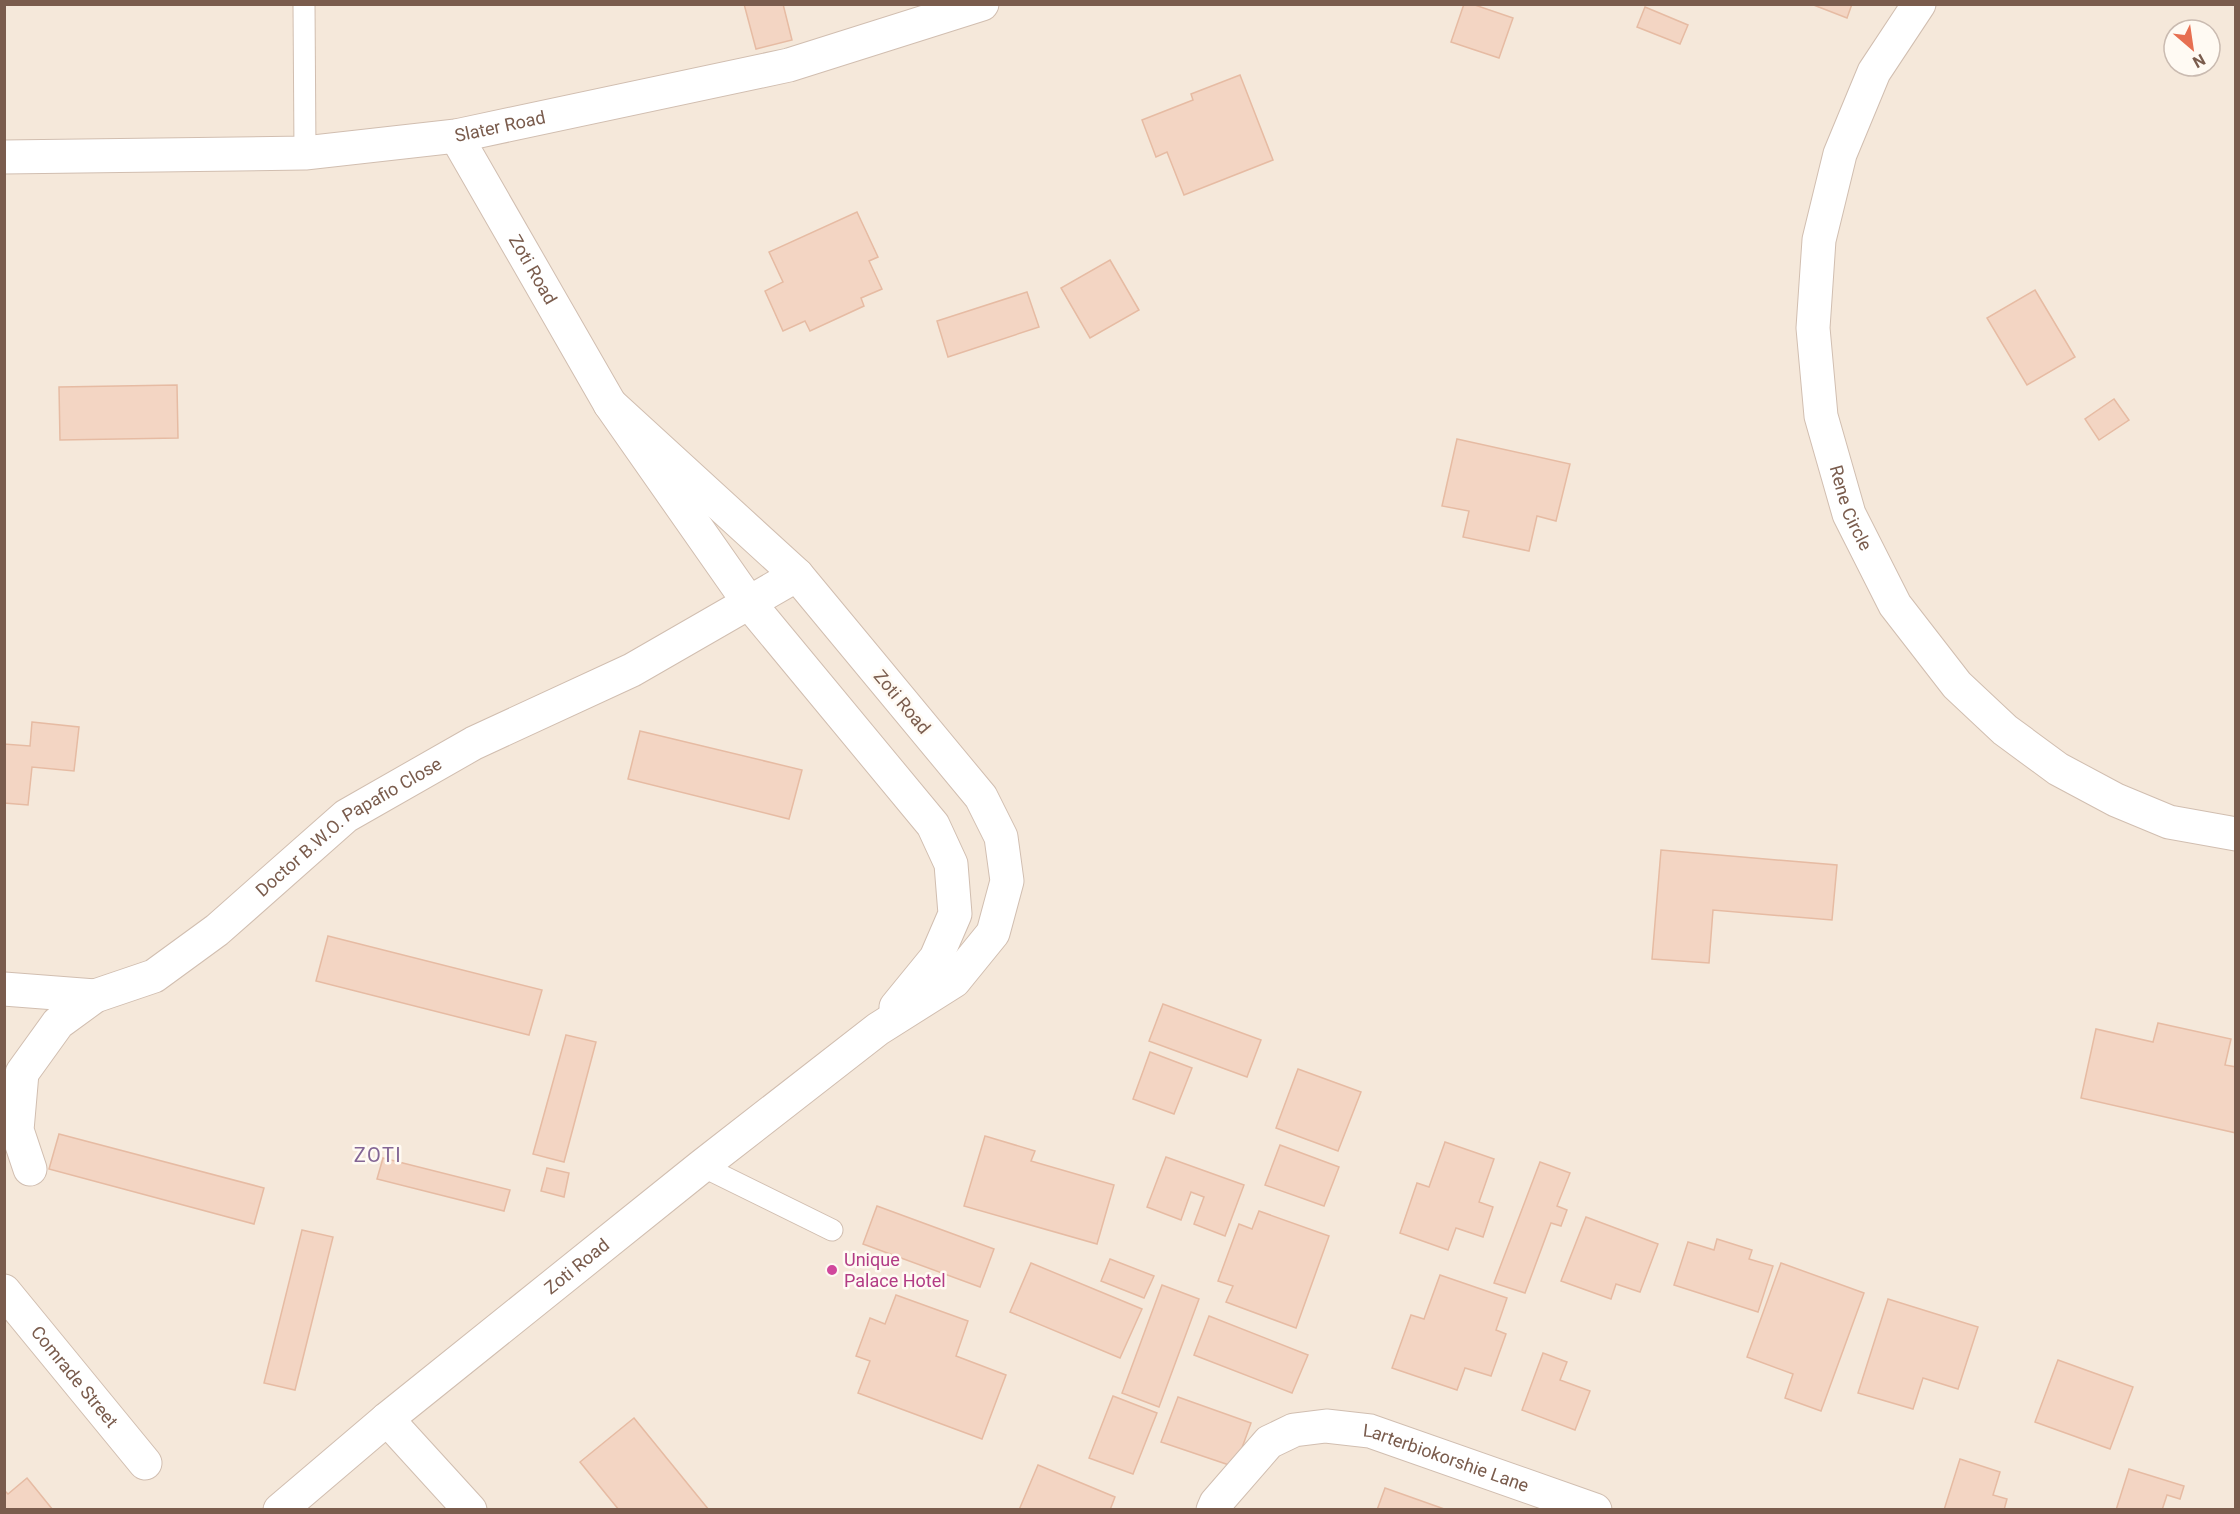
<svg xmlns="http://www.w3.org/2000/svg" width="2240" height="1514" font-family="Roboto,sans-serif">
	<rect width="100%" height="100%" fill="#fdf6ec"/>
	<path fill="#f5e8da" fill-rule="evenodd" d="M5,5H2235V1509H5ZM2174,30H2210V66H2174Z"/>
	<g fill="#f3d5c3" stroke="#e6bba3" stroke-width="1.5">
		<path d="M744,4H783L792,40L756,49Z"/>
		<path d="M1464,4H1472L1513,18L1499,58L1451,42Z"/>
		<path d="M1811,4H1852L1847,18Z"/>
		<path d="M1645,7L1688,25L1680,44L1637,27Z"/>
		<path d="M1240,75L1273,160L1184,195L1167,152L1156,157L1142,120L1193,100L1191,94Z"/>
		<path d="M857,212L878,257L869,261L882,289L861,298L864,306L810,331L805,321L783,331L765,291L783,282L769,252Z"/>
		<path d="M1110,260L1139,310L1090,338L1061,288Z"/>
		<path d="M2035,290L2075,357L2027,385L1987,318Z"/>
		<path d="M1027,292L1039,327L948,357L937,321Z"/>
		<path d="M177,385L178,438L60,440L59,387Z"/>
		<path d="M2114,399L2129,420L2099,440L2085,419Z"/>
		<path d="M1457,439L1570,464L1556,521L1537,516L1529,551L1463,537L1469,511L1442,506Z"/>
		<path d="M32,722L79,727L74,771L32,767L28,805L4,803V744L30,746Z"/>
		<path d="M640,731L802,770L789,819L628,779Z"/>
		<path d="M1661,850L1837,865L1832,920L1713,910L1709,963L1652,959Z"/>
		<path d="M328,936L542,990L529,1035L316,981Z"/>
		<path d="M1163,1004L1261,1040L1247,1077L1149,1041Z"/>
		<path d="M2158,1023L2231,1039L2225,1065L2236,1067V1133L2081,1098L2096,1029L2153,1042Z"/>
		<path d="M566,1035L596,1042L564,1162L533,1154Z"/>
		<path d="M1150,1052L1192,1068L1174,1114L1133,1099Z"/>
		<path d="M1298,1069L1361,1092L1338,1151L1276,1128Z"/>
		<path d="M59,1134L264,1188L254,1224L49,1169Z"/>
		<path d="M985,1136L1035,1151L1031,1161L1114,1185L1097,1244L964,1206Z"/>
		<path d="M1445,1142L1494,1159L1479,1202L1493,1207L1483,1237L1456,1228L1448,1250L1400,1233L1417,1183L1429,1187Z"/>
		<path d="M1280,1145L1339,1167L1324,1206L1265,1185Z"/>
		<path d="M1166,1157L1244,1185L1225,1236L1194,1224L1204,1197L1191,1192L1181,1220L1147,1207Z"/>
		<path d="M383,1158L510,1190L504,1211L377,1179Z"/>
		<path d="M1540,1162L1570,1173L1557,1206L1567,1210L1561,1226L1551,1223L1525,1293L1494,1283Z"/>
		<path d="M547,1168L569,1173L564,1197L541,1191Z"/>
		<path d="M877,1206L994,1249L980,1287L863,1244Z"/>
		<path d="M1259,1211L1329,1236L1296,1328L1226,1302L1233,1286L1218,1281L1239,1224L1252,1229Z"/>
		<path d="M1586,1217L1658,1244L1640,1292L1616,1284L1611,1299L1561,1281Z"/>
		<path d="M302,1230L333,1237L295,1390L264,1383Z"/>
		<path d="M1717,1239L1752,1250L1749,1259L1773,1266L1758,1312L1674,1285L1688,1242L1714,1250Z"/>
		<path d="M1110,1259L1154,1276L1144,1298L1101,1281Z"/>
		<path d="M1031,1263L1142,1309L1120,1358L1010,1312Z"/>
		<path d="M1781,1263L1864,1293L1821,1411L1785,1398L1793,1374L1747,1357Z"/>
		<path d="M1440,1275L1507,1298L1496,1330L1506,1334L1491,1376L1465,1368L1457,1390L1392,1368L1411,1315L1424,1319Z"/>
		<path d="M1162,1285L1199,1299L1159,1407L1122,1393Z"/>
		<path d="M896,1295L968,1321L956,1356L1006,1375L982,1439L858,1393L870,1361L856,1356L870,1318L885,1324Z"/>
		<path d="M1888,1299L1978,1327L1958,1389L1923,1378L1913,1409L1858,1393Z"/>
		<path d="M1209,1316L1308,1355L1292,1393L1194,1355Z"/>
		<path d="M1543,1353L1567,1362L1560,1380L1590,1391L1575,1430L1522,1410Z"/>
		<path d="M2058,1360L2133,1387L2110,1449L2035,1422Z"/>
		<path d="M1113,1396L1157,1413L1133,1474L1089,1458Z"/>
		<path d="M1178,1397L1251,1423L1235,1467L1161,1442Z"/>
		<path d="M634,1418L709,1510H619L580,1462Z"/>
		<path d="M1960,1459L2000,1472L1993,1495L2007,1499L2004,1510H1944Z"/>
		<path d="M1038,1465L1115,1497L1110,1510H1019Z"/>
		<path d="M2129,1469L2184,1486L2180,1499L2167,1495L2162,1510H2116Z"/>
		<path d="M27,1478L53,1510H4V1490L8,1494Z"/>
		<path d="M1385,1488L1447,1510H1377Z"/>
	</g>
	<g fill="none" stroke-linecap="round" stroke-linejoin="round">
		<defs>
			<g id="lane">
				<path d="M304,4L305,153"/>
				<path d="M702,1166L832,1230"/>
			</g>
			<g id="street">
				<path id="s1" d="M1919,4L1874,72L1840,154L1819,240L1813,328L1821,416L1849,514L1895,605L1957,685L2005,730L2058,769L2116,800L2169,822L2236,834"/>
				<path id="s2" d="M456,136L610,404L750,604L933,825L951,864L955,914L936,958L896,1007"/>
				<path id="s3" d="M4,157L305,153L456,136L789,65L982,4"/>
				<path d="M4,989L95,996"/>
				<path id="s4" d="M30,1169L17,1130L22,1073L58,1023L95,996L154,976L217,930L346,816L474,743L632,670L797,575"/>
				<path id="s5" d="M4,1291L145,1463"/>
				<path d="M387,1419L470,1510"/>
				<path id="s6" d="M280,1510L387,1419L702,1166L878,1029L954,981L993,933L1007,881L1001,837L981,797L797,575L610,404"/>
				<path id="s7" d="M1213,1510L1216,1503L1269,1442L1294,1430L1326,1426L1370,1431L1595,1510"/>
			</g>
		</defs>
		<use href="#lane" stroke="#d1beb0" stroke-width="23"/>
		<use href="#street" stroke="#d1beb0" stroke-width="35"/>
		<use href="#lane" stroke="#fff" stroke-width="21"/>
		<use href="#street" stroke="#fff" stroke-width="33"/>
	</g>
	<circle fill="#d1479c" stroke="#fffaf3" stroke-width="2" cx="832" cy="1270" r="6"/>
	<g text-anchor="middle" stroke-width="5" stroke-linejoin="round" paint-order="stroke">
		<g font-size="18" fill="#7a5c4d" stroke="#fffaf3">
			<text dy="6" stroke="none"><textPath href="#s3" startOffset="498">Slater Road</textPath></text>
			<text dy="6" stroke="none"><textPath href="#s2" startOffset="154">Zoti Road</textPath></text>
			<text dy="6" stroke="none"><textPath href="#s1" startOffset="532">Rene Circle</textPath></text>
			<text transform="translate(902 702) rotate(50)" y="6">Zoti Road</text>
			<text dy="6" stroke="none"><textPath href="#s4" startOffset="514">Doctor B.W.O. Papafio Close</textPath></text>
			<text dy="6" stroke="none"><textPath href="#s6" startOffset="384">Zoti Road</textPath></text>
			<text dy="6" stroke="none"><textPath href="#s5" startOffset="111">Comrade Street</textPath></text>
			<text dy="6" stroke="none"><textPath href="#s7" startOffset="273">Larterbiokorshie Lane</textPath></text>
		</g>
		<g font-size="18" fill="#b23c85" stroke="#fffaf3" text-anchor="start">
			<text x="844" y="1266">Unique<tspan x="844" dy="21">Palace Hotel</tspan></text>
		</g>
		<g font-size="20" letter-spacing="1.5" fill="#846695" stroke="#fffaf3">
			<text x="378" y="1162">ZOTI</text>
		</g>
	</g>
	<rect width="2240" height="1514" fill="none" stroke="#7a5c4d" stroke-width="12"/>
	<g transform="translate(2192 48) rotate(151)"><circle r="28" fill="#fffaf3" stroke="#cabbb1" stroke-width="1.5"/>
	<path d="M0-4.5L10 22L0 15L-10 22Z" fill="#e76f51"/>
	<text y="-9" font-size="16" font-weight="bold" text-anchor="middle" fill="#7a5c4d">N</text>
	</g>
</svg>
